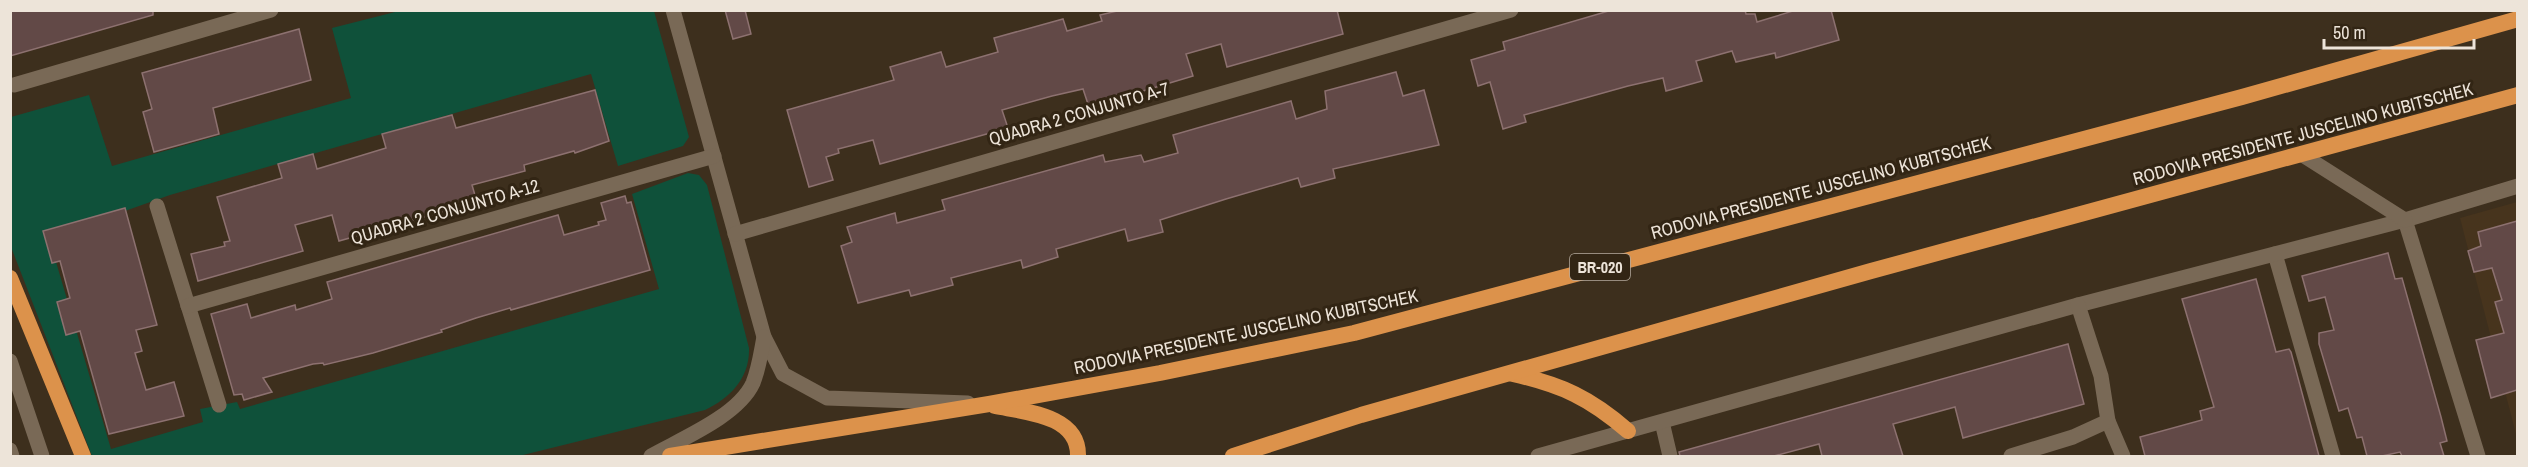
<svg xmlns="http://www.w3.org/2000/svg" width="2528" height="467" font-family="'Archivo Narrow',sans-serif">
	<rect width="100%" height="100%" fill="#3d2f1d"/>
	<path fill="#47341d" d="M2517,202V438L2460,218Z"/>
	<path fill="#0f513a" d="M399,11H654L689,137L683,146L618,166L591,74L170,195L49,238L111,449L203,422L200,409L237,402L240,409L659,289L632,194L688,173L699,175L707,185L749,348C750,378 730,398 705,410L519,456H92L11,247V117L89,95L112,166L351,98L332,28Z"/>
	<g fill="#624947" stroke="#8d7170" stroke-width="1.5">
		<path d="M10,10H153V15L10,56Z"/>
		<path d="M725,10H745L751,34L733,39Z"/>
		<path d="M1337,10L1343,34L1227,67L1221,44L1186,54L1193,76L1123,97L1122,94L1088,104L1083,89L1052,96L1002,110L1008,128L880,164L873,140L838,149L839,153L826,157L833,180L809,187L787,110L894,80L890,67L941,52L946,67L998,52L994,38L1063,19L1067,31L1102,21L1100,15L1117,11Z"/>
		<path d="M1612,10H1745L1746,14H1755L1757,22L1796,10H1831L1839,40L1776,58L1775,53L1736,62L1732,51L1696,61L1702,81L1666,91L1663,78L1628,86L1524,115L1526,122L1503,129L1490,82L1478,86L1471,60L1505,50L1503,42Z"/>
		<path d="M299,29L311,80L213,108L219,134L154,152L143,112L152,109L142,73Z"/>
		<path d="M1396,72L1403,96L1424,90L1439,145L1333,169L1335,178L1301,187L1298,178L1226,199L1160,220L1163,232L1128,241L1125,229L1056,249L1058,257L1023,268L1021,260L951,278L953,285L911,296L909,290L858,303L841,246L852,242L847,227L895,213L897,223L945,210L942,200L1103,155L1105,162L1141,155L1144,162L1178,153L1173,135L1291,101L1296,119L1327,109L1325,91Z"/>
		<path d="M595,90L609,141L575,153L574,151L524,165L525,171L472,185L477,202L339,241L332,215L295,225L303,251L198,281L191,254L225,246L224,242L230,241L217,197L282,178L278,164L313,154L317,169L386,148L382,134L452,115L456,128Z"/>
		<path d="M625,196L627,203L631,202L650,270L511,310L510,308L476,318L441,330L442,332L373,353L324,365L323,363L313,364L263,378L272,392L244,400L242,394L234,395L211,314L247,304L251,318L295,305L296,310L332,299L327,282L558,215L564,235L599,225L598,222L606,220L601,203Z"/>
		<path d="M125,208L157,325L136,330L142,351L135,353L146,390L174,382L184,416L109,434L80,331L66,335L57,302L70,298L60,261L52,263L43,231Z"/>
		<path d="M2517,221V390L2491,398L2476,340L2504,333L2495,302L2502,300L2492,268L2474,272L2468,251L2481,246L2478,232Z"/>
		<path d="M2388,253L2395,279L2402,278L2441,417L2447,441L2440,443L2444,456H2402L2400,452L2382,456H2367L2362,437L2357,438L2348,408L2339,411L2319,344V333L2334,330L2325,297L2309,301L2302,276Z"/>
		<path d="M2256,279L2276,352L2289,349L2291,352L2319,456H2145L2140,437L2202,420L2200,411L2214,407L2182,299Z"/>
		<path d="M2068,344L2084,404L1963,438L1955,407L1893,424L1903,456H1822L1819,444L1774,456H1680L1679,452Z"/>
	</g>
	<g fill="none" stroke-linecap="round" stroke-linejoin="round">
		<g stroke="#796956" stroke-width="15">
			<path d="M673,10L764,337L783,374L827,398L968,403"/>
			<path d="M14,85L271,10"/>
			<path d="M157,206L219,405"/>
			<path d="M2405,220L2478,456"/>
			<path d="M735,234L1511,10"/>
			<path d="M2275,254L2333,456"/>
			<path d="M188,306L714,156"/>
			<path d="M2108,421L2123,456"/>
			<path d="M1662,422L1670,456"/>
			<path d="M651,456C681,439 738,416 753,383C759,368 761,352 764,337"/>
			<path d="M1538,456L2078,305L2405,220L2518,186"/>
			<path d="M2011,456L2073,437L2108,421L2101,376L2078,305"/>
		</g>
		<path stroke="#796956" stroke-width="15" d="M2301,154L2405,220"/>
		<g stroke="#796956" stroke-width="15">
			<path d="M10,361L42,456"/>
			<path d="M10,450L12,456"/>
		</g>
		<g stroke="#dc924b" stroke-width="16">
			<path d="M10,278L83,456"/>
			<path d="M1513,374C1562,385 1590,398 1628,431"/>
			<path d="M995,406C1025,412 1079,415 1078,456"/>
			<path d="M670,456L989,404L1160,373L1354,333L2242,97L2518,19"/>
			<path d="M1233,456L1361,415L1871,271L2518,95"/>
		</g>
	</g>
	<g text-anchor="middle" stroke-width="6" stroke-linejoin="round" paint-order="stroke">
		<rect fill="#322514" stroke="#b5ab9e" stroke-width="1.5" x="1570" y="254" width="60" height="26" rx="4.5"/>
		<g font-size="16" font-weight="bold" fill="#ede4d9">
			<text x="1600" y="273">BR-020</text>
		</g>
		<g font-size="18" fill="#ede4d9" stroke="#322514">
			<text transform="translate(1079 114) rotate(-16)" y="6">QUADRA 2 CONJUNTO A-7</text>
			<text transform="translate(2303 134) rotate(-15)" y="6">RODOVIA PRESIDENTE JUSCELINO KUBITSCHEK</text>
			<text transform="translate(1821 188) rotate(-15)" y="6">RODOVIA PRESIDENTE JUSCELINO KUBITSCHEK</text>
			<text transform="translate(445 212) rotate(-16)" y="6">QUADRA 2 CONJUNTO A-12</text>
			<text transform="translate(1246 332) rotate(-12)" y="6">RODOVIA PRESIDENTE JUSCELINO KUBITSCHEK</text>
		</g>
	</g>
	<rect width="2528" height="467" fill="none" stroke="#ede4d9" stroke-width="24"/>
	<path d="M2324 39v9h150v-9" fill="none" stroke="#ede4d9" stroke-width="3"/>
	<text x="2333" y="39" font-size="18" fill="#ede4d9" stroke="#322514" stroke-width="4.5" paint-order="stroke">50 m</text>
</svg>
